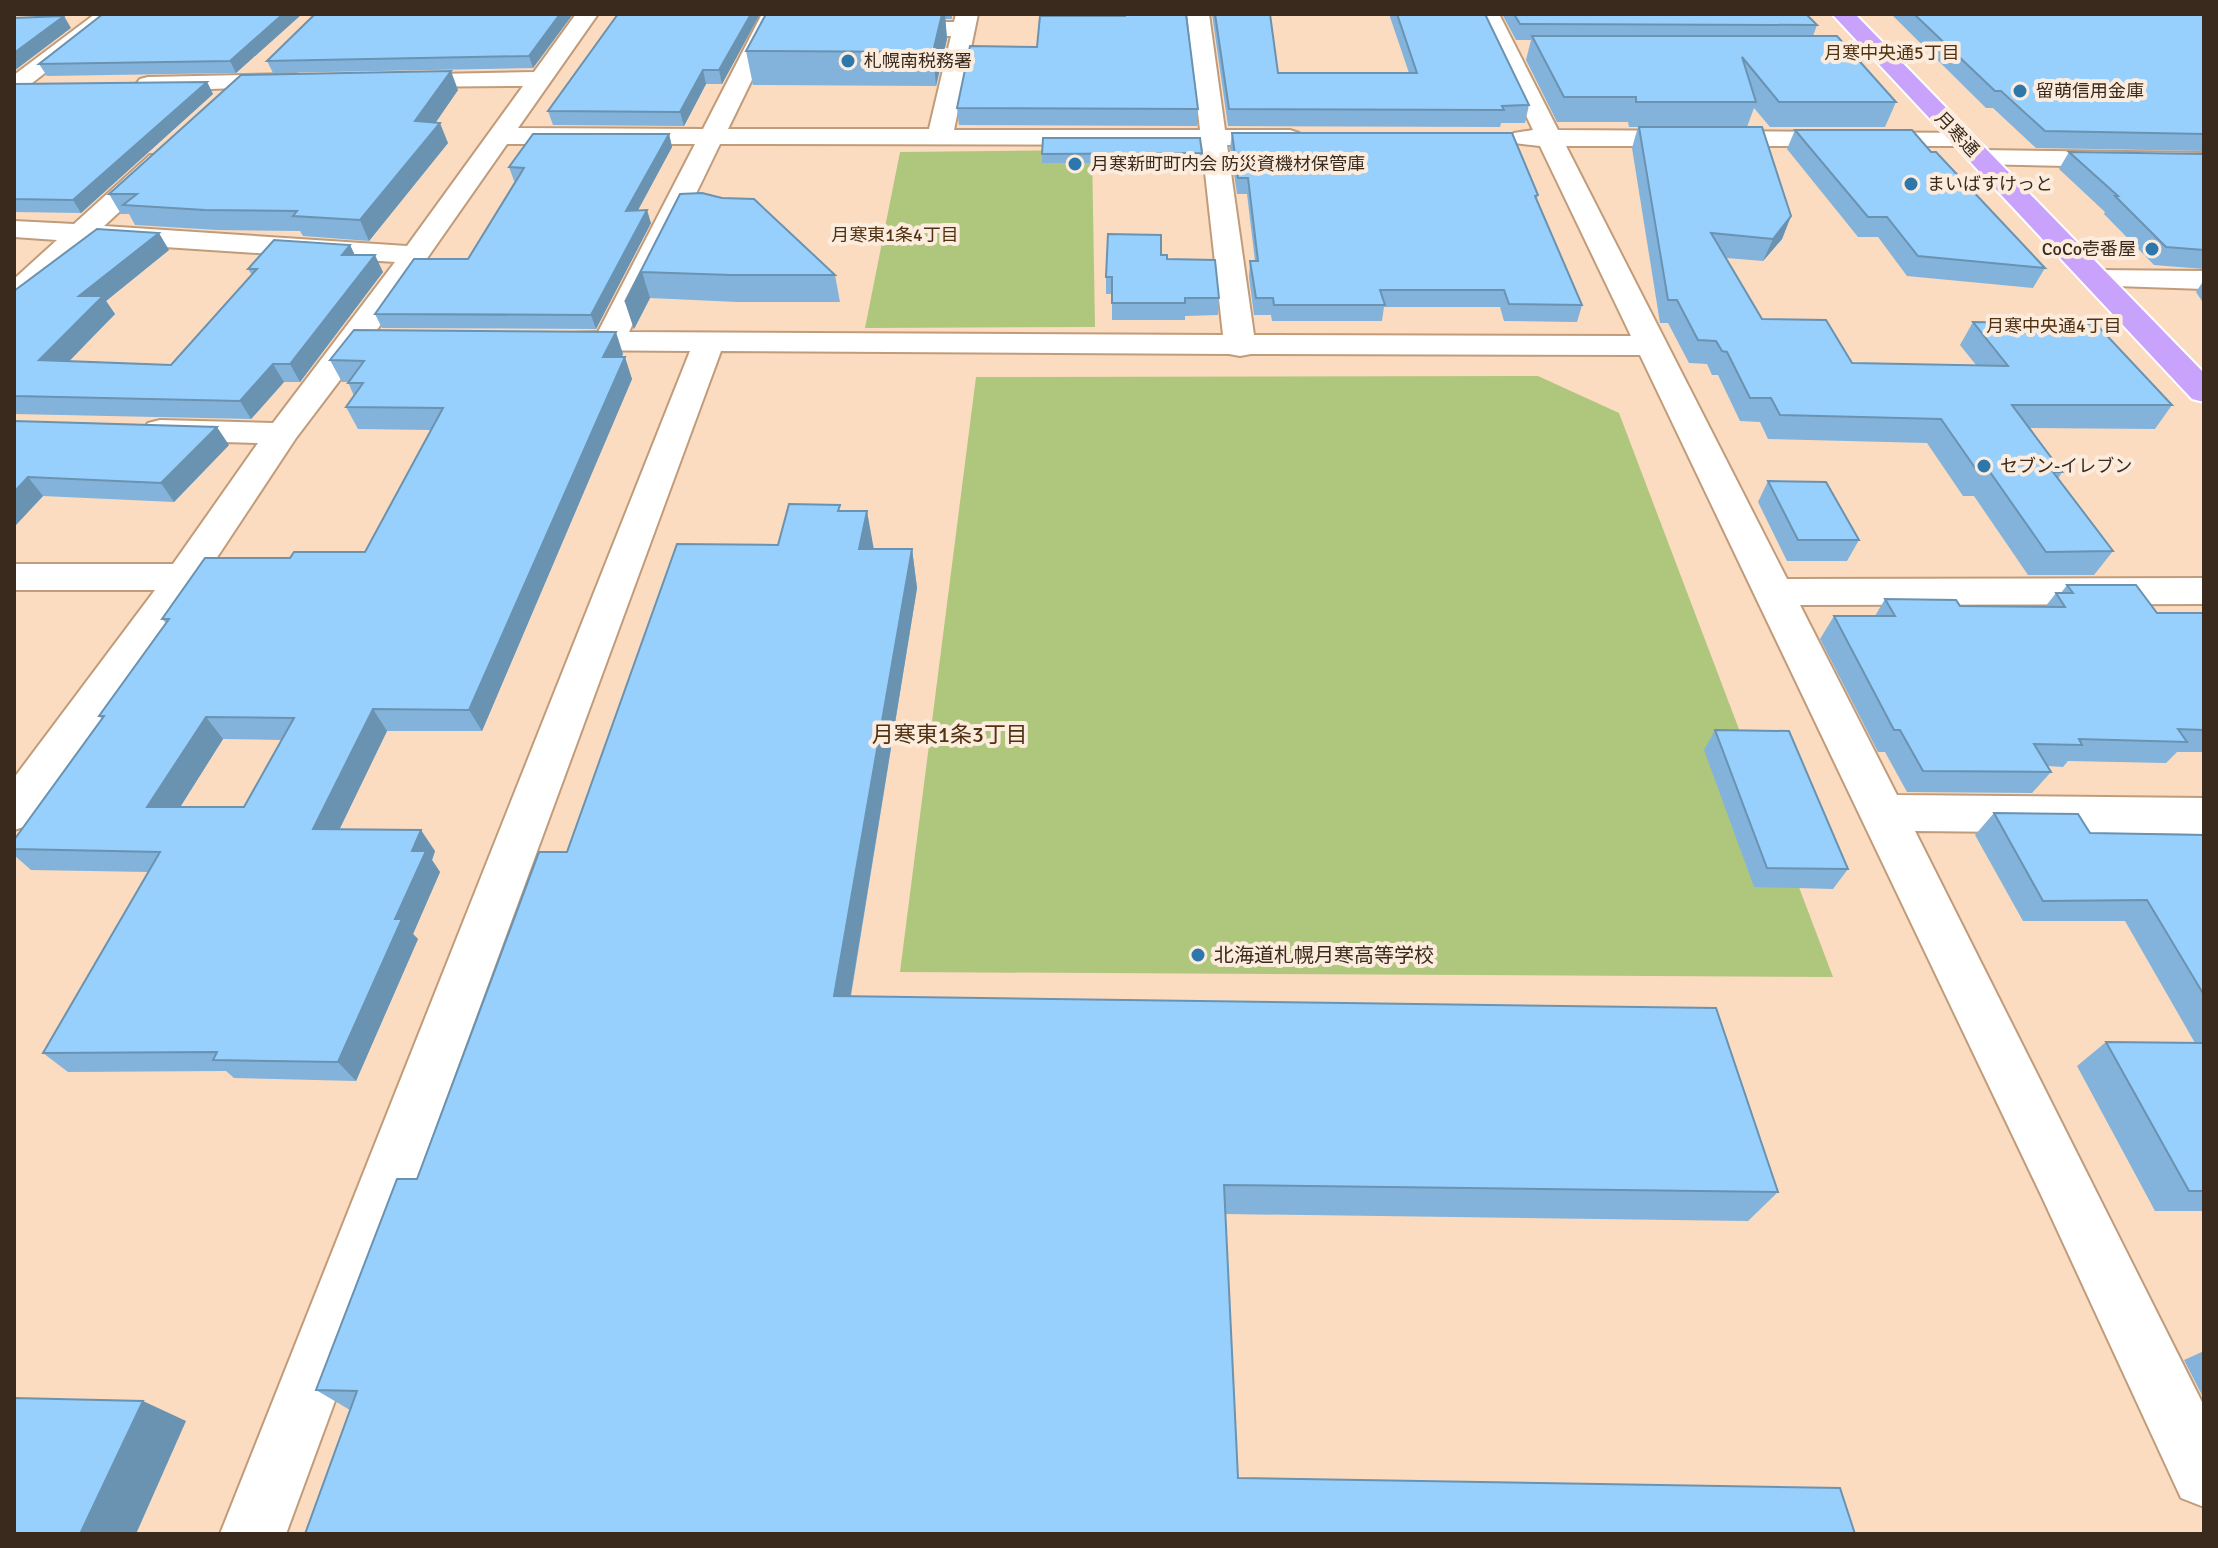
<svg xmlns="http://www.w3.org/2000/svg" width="2218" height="1548" font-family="Signika,'Noto Sans JP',sans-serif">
	<rect width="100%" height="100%" fill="#fbdcc0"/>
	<g fill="#afc67d">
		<path d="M1092,150L1095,327L865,328L900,152Z"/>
		<path d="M1538,376L1619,413L1833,977L900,972L976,377Z"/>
	</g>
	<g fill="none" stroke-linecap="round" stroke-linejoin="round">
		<defs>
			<g id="minor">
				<path d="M95,14H120L22,91L14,93V75Z"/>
				<path d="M576,14H598L518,128L703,129L762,14H784L728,129H929L951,36H886L875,29L886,22H954L956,14H978L954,130H1200L1187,14H1209L1225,130H1290L1299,133L1303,138L1299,143L1290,146L1227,145L1254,335L1631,336L1540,146L1514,143L1510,138L1514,133L1533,130L1477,14H1499L1558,130L1969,133L1973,138L1969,143L1960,146H1566L1787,579L2204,578V604L1800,605L1897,795L2204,798V834L1915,831L2204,1406V1507L2181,1498L2042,1197L1640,355L1251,354L1240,356L1229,354L721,351L286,1534H220L690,351L560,350L549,348L544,341L549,334L598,332L695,144H507L365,347L296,438L171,627L30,825L14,830V778L155,590H14V564H173L258,443L160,440L148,437L143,430L148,423L160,420L273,423L395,262L88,242L25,301L14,304V279L57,240L14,237V221L74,224L150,155H168L172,161L168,167L104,226L407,246L523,86L396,87L388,85L384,80L388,75L534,72ZM720,144L1202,145L1223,335L629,332Z"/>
				<path d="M1792,43H1877L1885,45L1888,50L1885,55L1877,57L1784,55L1781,50L1784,45Z"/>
				<path d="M295,74L303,76L307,81L303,86L148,91L140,89L136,84L140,79L148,77Z"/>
				<path d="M1981,150L2204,153V169L1972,164L1968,158L1972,152Z"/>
				<path d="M2096,270L2204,271V289L2086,285L2081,279L2086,273Z"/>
			</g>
			<path id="highway" d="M1832,14H1855L2204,373V402L2192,399Z"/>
		</defs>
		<use href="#minor" stroke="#c19c7b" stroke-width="4"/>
		<use href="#highway" stroke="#fff" stroke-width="4"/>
		<use href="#minor" fill="#fff" fill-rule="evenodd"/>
		<use href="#highway" fill="#c9a3fb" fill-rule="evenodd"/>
	</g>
	<g fill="#83b3da" fill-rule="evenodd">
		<path d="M103,14H302L236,73L47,76L39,64Z"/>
		<path d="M573,14L533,68L273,73L267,61Z"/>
		<path d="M760,14L722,84H706L684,126L553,125L548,111Z"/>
		<path d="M766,14H952V19H945L947,39L936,86L753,85L746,51Z"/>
		<path d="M1212,14H1270L1278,73H1409L1389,14H1485L1529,105L1525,123H1501L1500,127L1228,126Z"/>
		<path d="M1502,14H1806L1817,25L1813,36L1896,102L1885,127H1770L1754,108L1747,127L1791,216L1782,239L1763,261L1726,258L1762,319L1852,363L1976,365L1960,345L1973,322L2172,405L2155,429L2030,428L2062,472L2058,479L2113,551L2094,575H2028L1974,496H1963L1927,443L1768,439L1760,422L1740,421L1718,375H1712L1707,364L1689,363L1668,323H1660L1632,148L1638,127H1629L1628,122H1557L1526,60L1531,40H1516Z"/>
		<path d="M1891,14H2204V151L2036,148L1993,108H1986Z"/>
		<path d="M1125,16L1198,109L1197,126L959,125L957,108L1037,47Z"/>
		<path d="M207,82L213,94L81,213L14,212V84Z"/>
		<path d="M458,90L435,123L448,143L369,241L303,236L300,231L217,230L135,225L129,214H121L109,194Z"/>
		<path d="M1795,130L1931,152L2045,268L2033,288L1907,276L1878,237H1858L1787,149Z"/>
		<path d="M1232,133L1538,195L1536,201L1582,305L1577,322L1504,321L1500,307H1384L1382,321H1272L1271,315H1254L1249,277L1250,261H1255L1247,194H1237L1230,148Z"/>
		<path d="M669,134L672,147L638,210L651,223L596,329L382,328L375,314L468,259L516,181H514L509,167Z"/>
		<path d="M2069,152L2204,155V269L2154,265L2104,214L2105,212L2059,169Z"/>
		<path d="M1202,153L1201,163H1042V154Z"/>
		<path d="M680,194L835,275L840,302H737L650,298L634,329L625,302Z"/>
		<path d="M350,245L355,255L383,272L300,382H284L251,419L14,414V291L169,250L106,301L115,314L68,361L171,365L252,275L248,269Z"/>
		<path d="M1167,259L1219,298L1218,315L1185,316V320H1112V294H1106V277Z"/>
		<path d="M2204,280V304L2196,292Z"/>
		<path d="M623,354L621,357L632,379L482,731H387L339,830L435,851L432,860L440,872L413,934L418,939L356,1081L234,1078L226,1071L68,1072L43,1053L148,872L31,870L14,855V840L102,719L99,716L166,623L162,619L290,558L365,552L431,430L358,429L346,407L354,396L348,382H342L330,360ZM223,739L282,740L244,807H180Z"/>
		<path d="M14,421L229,445L174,502L43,496L14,527Z"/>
		<path d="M1768,481L1859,540L1847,561H1787L1758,502Z"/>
		<path d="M841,511L874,549H912L917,588L851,996L1778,1192L1748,1221L1225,1214L1238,1478L350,1410L316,1390L417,1179L567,852L778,545Z"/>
		<path d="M2067,585L2157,613H2204V752H2177L2166,763L2068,761L2063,767L2048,766L2051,772L2032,793L1907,792L1885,752H1878L1820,639L1834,616H1875L1885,599L1960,606L2045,607L2056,593H2061Z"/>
		<path d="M1715,730L1848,869L1833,889L1754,887L1704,750Z"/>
		<path d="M1994,813L2090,833L2204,835V1211H2155L2077,1066L2106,1042L2195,1043L2125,921H2023L1975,835Z"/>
		<path d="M2204,1351V1399L2184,1360Z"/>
	</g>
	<g fill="#6a92b1">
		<path d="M283,14H302L236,73L230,61Z"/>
		<path d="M560,14H573L533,68L529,56Z"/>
		<path d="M751,14H760L722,84L719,70Z"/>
		<path d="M942,14H945L947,39L936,86L933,52Z"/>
		<path d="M64,16L71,28L14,71V53Z"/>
		<path d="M703,70L706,84L684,126L680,112Z"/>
		<path d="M451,71L458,90L423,141L415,121Z"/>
		<path d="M207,82L213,94L81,213L73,200Z"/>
		<path d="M440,123L448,143L369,241L360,220Z"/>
		<path d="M669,134L672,147L630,225L626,211Z"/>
		<path d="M647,210L651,223L596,329L591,315Z"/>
		<path d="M1791,216L1782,239L1763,261L1773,239Z"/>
		<path d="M159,233L169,250L106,301L115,314L52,379L39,360L79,296Z"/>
		<path d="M350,245L358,263L342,255Z"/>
		<path d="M375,255L383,272L300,382L290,364Z"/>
		<path d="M642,272L650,298L634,329L625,302Z"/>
		<path d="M616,332L623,354L611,379L603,357Z"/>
		<path d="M625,357L632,379L482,731L469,710Z"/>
		<path d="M273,364L284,382L251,419L240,401Z"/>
		<path d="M217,427L229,445L174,502L161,483Z"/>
		<path d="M28,477L43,496L14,527V492Z"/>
		<path d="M867,511L874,550L859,549Z"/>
		<path d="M912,549L917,588L845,1029L834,996Z"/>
		<path d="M373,709L387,731L329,851L313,829Z"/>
		<path d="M206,717L223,739L167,828L147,807Z"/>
		<path d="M421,830L435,851L432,860L440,872L413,934L418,939L356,1081L338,1062L395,919L412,851Z"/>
		<path d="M143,1401L186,1421L136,1534H80Z"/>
	</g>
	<g fill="#98d0fd" stroke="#6a92b1" stroke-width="2" fill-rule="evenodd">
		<path d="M103,14H283L230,61L39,64Z"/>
		<path d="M315,14H560L529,56L267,61Z"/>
		<path d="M618,14H751L719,70H703L680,112L548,111Z"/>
		<path d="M766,14H942L933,52L746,51Z"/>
		<path d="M1125,14H1186L1198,109L957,108L970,46L1037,47L1040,16H1125Z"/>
		<path d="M1215,14H1270L1278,73H1417L1397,14H1485L1529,105L1502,106L1504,110L1229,109Z"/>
		<path d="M1514,14H1806L1817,25L1520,24Z"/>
		<path d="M1914,14H2204V134L2045,131L2001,91H1995Z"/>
		<path d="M64,16L14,53V18Z"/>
		<path d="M1532,36H1837L1896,102H1779L1742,57L1756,102H1636V97H1564Z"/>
		<path d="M451,71L415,121L440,123L360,220L293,216L297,211L205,210L123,205L137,194H109L241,75Z"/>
		<path d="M207,82L73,200L14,199V84Z"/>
		<path d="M1639,127H1762L1791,216L1773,239L1711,233L1762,319L1826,320L1852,363L2008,366L1973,322L2096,324L2172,405H2012L2062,472H2053L2113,551L2046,552L1990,472H1978L1941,419L1780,415L1771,398H1750L1727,352L1722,351L1716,341L1698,340L1677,300H1668Z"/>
		<path d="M1795,130H1912L1931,152H1936L2045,268L1918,256L1887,217H1868Z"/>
		<path d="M1232,133H1512L1538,195L1535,196L1582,305L1509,304L1504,290H1380L1385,305H1274L1273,298H1256L1250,261H1258L1248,178H1238Z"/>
		<path d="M533,134H669L626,211L647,210L591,315L375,314L414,259H468L524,168L509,167Z"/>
		<path d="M1043,138H1200L1202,153L1042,154Z"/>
		<path d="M2069,152L2204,154V250L2166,247L2115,196H2118Z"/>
		<path d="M702,193L722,198L754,199L835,275H731L642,272L625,302L680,194Z"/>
		<path d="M97,229L159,233L79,296H103L39,360L171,365L257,269H248L274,240L350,245L342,255H375L290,364H273L240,401L14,396V291Z"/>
		<path d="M1108,234L1161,235V255H1167V259L1215,260L1219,298H1185V303H1112V277H1106Z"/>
		<path d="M354,330L616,332L603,357H625L469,710L373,709L313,829L421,830L412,851H426L395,919H402L338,1062L213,1060L217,1052L43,1053L160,852L14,849V840L104,716H99L169,619H162L205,558H290L294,552H365L443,408L346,407L363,383H348L364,361L330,360ZM206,717L294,718L244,807H147Z"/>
		<path d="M14,421L217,427L161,483L28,477L14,492Z"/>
		<path d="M1768,481L1826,482L1859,540H1798Z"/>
		<path d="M789,504L840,505L838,511H867L859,549H912L834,996L1716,1008L1778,1192L1224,1185L1238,1478L1840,1488L1855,1534H305L357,1391L316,1390L397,1179H417L539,852H567L677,544L778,545Z"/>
		<path d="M2067,585H2136L2157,613H2204V730L2178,729L2187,742L2079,739L2082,745L2034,744L2051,772L1923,771L1900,730H1894L1834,616H1895L1885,599L1956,600L1960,606L2065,607L2056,593H2073Z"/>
		<path d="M1715,730L1789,731L1848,869L1767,868Z"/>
		<path d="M1994,813L2078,814L2090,833L2204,835V995L2147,900L2043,901Z"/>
		<path d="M2106,1042L2202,1043L2204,1046V1191H2189Z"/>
		<path d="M14,1398L143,1401L80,1534H14Z"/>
	</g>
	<g fill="#2d77aa" stroke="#fcecde" stroke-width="3">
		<circle cx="848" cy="61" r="8"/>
		<circle cx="2020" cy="91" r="8"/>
		<circle cx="1075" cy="164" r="8"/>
		<circle cx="1911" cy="184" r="8"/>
		<circle cx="2152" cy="249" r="8"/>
		<circle cx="1984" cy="466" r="8"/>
		<circle cx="1198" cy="955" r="8"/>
	</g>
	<g text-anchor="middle" stroke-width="8" stroke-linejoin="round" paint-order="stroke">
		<g font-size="18" fill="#503112" stroke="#fcecde">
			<text x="1892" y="59">月寒中央通5丁目</text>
			<text x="895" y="241">月寒東1条4丁目</text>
			<text x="2054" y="332">月寒中央通4丁目</text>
		</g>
		<g font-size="18" fill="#392a1d" stroke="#fcecde" text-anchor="start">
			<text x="864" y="67">札幌南税務署</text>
			<text x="2036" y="97">留萌信用金庫</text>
			<text x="1091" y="170">月寒新町町内会 防災資機材保管庫</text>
			<text x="1927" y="190">まいばすけっと</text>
			<text x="2136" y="255" text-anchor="end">CoCo壱番屋</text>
			<text x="2000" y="472">セブン-イレブン</text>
		</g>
		<g font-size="18" fill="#392a1d" stroke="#fcecde">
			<text transform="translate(1957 134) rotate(46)" y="6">月寒通</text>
		</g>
		<g font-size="20" fill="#392a1d" stroke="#fcecde" text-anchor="start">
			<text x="1214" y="962">北海道札幌月寒高等学校</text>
		</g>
		<g font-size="22" fill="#503112" stroke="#fcecde">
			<text x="950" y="742">月寒東1条3丁目</text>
		</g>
	</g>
	<rect width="2218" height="1548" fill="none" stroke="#392a1d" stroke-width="32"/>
</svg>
